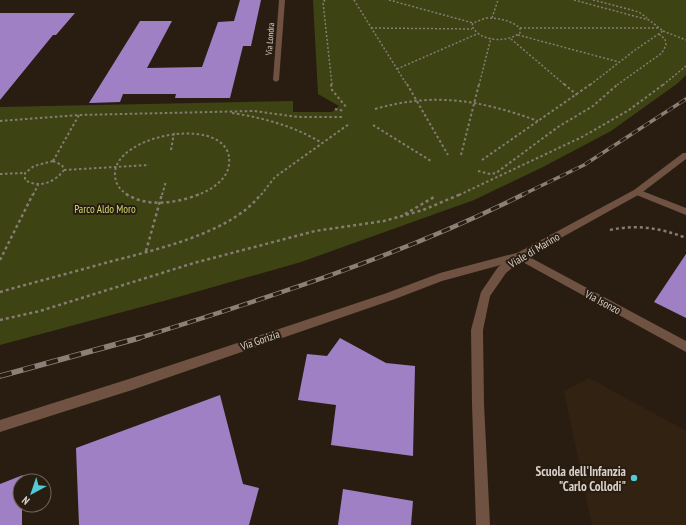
<svg xmlns="http://www.w3.org/2000/svg" width="686" height="525" font-family="'PT Sans Narrow',sans-serif">
	<rect width="100%" height="100%" fill="#291d12"/>
	<path fill="#322211" d="M589,378L686,431V525H592L564,391Z"/>
	<path fill="#3e4314" d="M313,0H686V75L678,83L611,131L543,167L474,200L301,262L171,299L0,345V107L293,101V112H332L339,106L318,94Z"/>
	<g fill="#9f80c4">
		<path d="M240,0H261L251,46H243L230,98H175L176,94H123L120,102L89,103L140,21H172L147,68L202,67L218,22L234,21Z"/>
		<path d="M0,13H75L56,35H53L0,100Z"/>
		<path d="M686,254V318L654,302Z"/>
		<path d="M340,338L386,363L415,366L413,456L331,445L336,405L298,400L307,354L327,356Z"/>
		<path d="M220,395L243,484L259,488L249,525H79L76,448Z"/>
		<path d="M23,475V481H20V505H22V525H0V484Z"/>
		<path d="M343,489L413,501L411,525H338Z"/>
	</g>
	<g fill="none" stroke-linecap="round" stroke-linejoin="round">
		<g stroke="#867c73" stroke-width="1.5" stroke-dasharray="2 2" stroke-linecap="butt">
			<path d="M325,0L323,2L332,85"/>
			<path d="M354,0L407,85"/>
			<path d="M389,0L473,23"/>
			<path d="M574,0L649,20L663,31L635,50L590,85"/>
			<path d="M593,0L639,12L647,18"/>
			<path d="M486,18C499,18 510,20 520,28V33C506,43 480,42 472,26L473,23Z"/>
			<path d="M492,18L498,0"/>
			<path d="M371,28L472,29"/>
			<path d="M520,28H659"/>
			<path d="M663,31L686,40"/>
			<path d="M518,35L619,62"/>
			<path d="M511,39L565,85"/>
			<path d="M397,69L477,34"/>
			<path d="M479,85L491,38"/>
			<path d="M617,85L662,53L666,45L665,39L659,34"/>
			<path d="M663,85L686,66"/>
		</g>
		<g stroke="#867c73" stroke-width="2" stroke-dasharray="2.5 2.5" stroke-linecap="butt">
			<path d="M331,84L332,90L347,108"/>
			<path d="M407,84L448,155"/>
			<path d="M564,84L577,95"/>
			<path d="M335,109L344,111"/>
			<path d="M375,109C435,92 480,100 538,121"/>
			<path d="M232,113C264,118 294,126 322,143"/>
			<path d="M0,121L79,115L254,111L298,117H342"/>
			<path d="M373,125L431,161"/>
			<path d="M171,150L174,133"/>
			<path d="M461,155L479,84"/>
			<path d="M482,160L591,84"/>
			<path d="M53,161L62,165L64,170C55,182 39,189 25,180V173L34,166Z"/>
			<path d="M53,161L79,115"/>
			<path d="M64,170L149,165"/>
			<path d="M478,171L490,174L496,173L558,127L593,106L618,84"/>
			<path d="M0,174L25,173"/>
			<path d="M33,195L38,185"/>
			<path d="M128,195C120,190 116,185 115,176C111,133 236,112 229,165C227,180 210,191 197,195"/>
			<path d="M162,195L166,181"/>
			<path d="M261,195L275,177L349,124"/>
			<path d="M459,195L582,137L629,110L664,84"/>
		</g>
		<g stroke="#867c73" stroke-width="2.5" stroke-dasharray="3 3" stroke-linecap="butt">
			<path d="M126,194C148,208 177,203 200,194"/>
			<path d="M405,214L436,196"/>
			<path d="M610,230C637,224 661,228 686,238"/>
			<path d="M146,251L162,194"/>
			<path d="M0,260L33,194"/>
			<path d="M0,292C35,282 70,273 105,263C153,250 231,234 261,194"/>
			<path d="M0,320L40,311L194,263L315,231L384,221L423,210L461,194"/>
		</g>
		<path fill="#6f5241" fill-rule="evenodd" d="M637,189L686,208V215L634,194L633,192Z"/>
		<g fill="#6f5241" fill-rule="evenodd">
			<path d="M279,0H285L279,80L276,82L273,80Z"/>
			<path d="M520,252L686,341V352L519,260L442,281L395,299L132,390L0,432V420L132,378L387,293L440,273Z"/>
		</g>
		<path fill="#6f5241" fill-rule="evenodd" d="M683,153H686V159L640,194L523,259L506,273L490,296L483,330L484,404L490,525H476L472,404L471,330L481,292L498,267L517,253L634,190Z"/>
		<defs>
			<path id="rail-far2" d="M522,195L584,165L686,99"/>
			<path id="rail-far1" d="M136,339C267,298 400,256 524,194"/>
			<path id="rail" d="M0,376L139,338"/>
		</defs>
		<use href="#rail-far2" stroke="#8a8077" stroke-width="3.5"/>
		<use href="#rail-far1" stroke="#8a8077" stroke-width="4.5"/>
		<use href="#rail" stroke="#8a8077" stroke-width="5.5"/>
		<use href="#rail-far2" stroke="#291d12" stroke-width="2.5" stroke-dasharray="7" stroke-linecap="butt"/>
		<use href="#rail-far1" stroke="#291d12" stroke-width="3" stroke-dasharray="9" stroke-linecap="butt"/>
		<use href="#rail" stroke="#291d12" stroke-width="4" stroke-dasharray="12" stroke-linecap="butt"/>
	</g>
	<circle fill="#52cbd7" stroke="#291d12" stroke-width="1.5" cx="634" cy="478" r="4"/>
	<g text-anchor="middle" stroke-width="4" stroke-linejoin="round" paint-order="stroke">
		<g font-size="9" fill="#d9d1ca" stroke="#291d12">
			<text transform="translate(270 39) rotate(-86)" y="3">Via Londra</text>
		</g>
		<g font-size="11" fill="#cedb6f" stroke="#291d12">
			<text x="105" y="213">Parco Aldo Moro</text>
		</g>
		<g font-size="11" fill="#d9d1ca" stroke="#291d12">
			<text transform="translate(534 250) rotate(-31)" y="4">Viale di Marino</text>
			<text transform="translate(603 302) rotate(28)" y="4">Via Isonzo</text>
			<text transform="translate(260 340) rotate(-19)" y="4">Via Gorizia</text>
		</g>
		<g font-size="13" font-weight="bold" fill="#d9d1ca" stroke="#291d12" text-anchor="end">
			<text x="626" y="476">Scuola dell'Infanzia<tspan x="626" dy="15">"Carlo Collodi"</tspan></text>
		</g>
	</g>
	<g transform="translate(32 493) rotate(220)"><circle r="19" fill="#291d12" stroke="#6f655c"/>
	<path d="M0-3L7 15L0 10L-7 15Z" fill="#52cbd7"/>
	<text y="-6" font-size="11" font-weight="bold" text-anchor="middle" fill="#d9d1ca">N</text>
	</g>
</svg>
